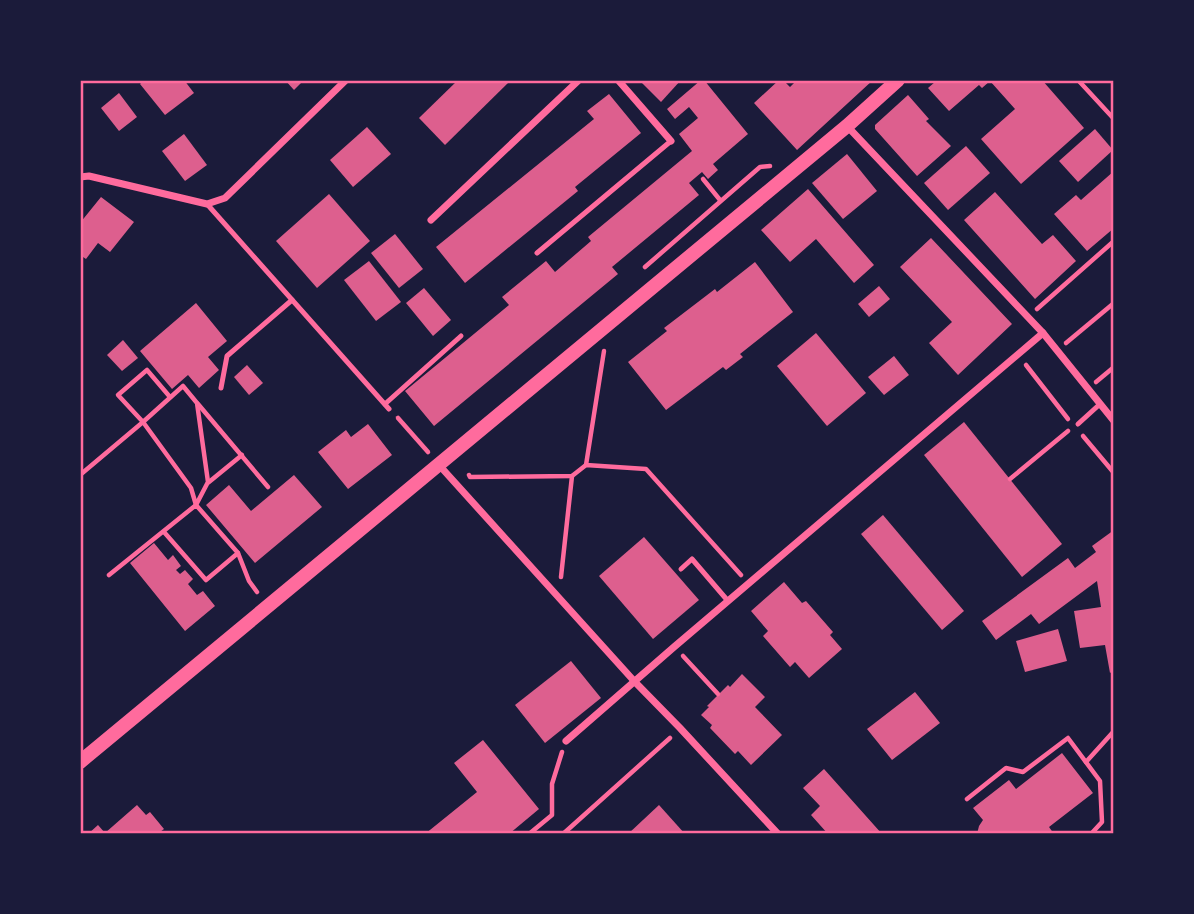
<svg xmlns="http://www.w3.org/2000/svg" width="1194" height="914" font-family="'Fira Sans Condensed',sans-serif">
	<rect width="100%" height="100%" fill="#1b1b3a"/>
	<g fill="#dd5f8e">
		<path d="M144,80H184L194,93L165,115L140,84Z"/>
		<path d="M285,80H304L294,90Z"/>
		<path d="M458,80H511L445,145L419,118Z"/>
		<path d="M639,80H681L661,102Z"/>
		<path d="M701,80H704L748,134L713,164L718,170L708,179L702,172L689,183L699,195L612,267L618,274L434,426L405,391L509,305L502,297L546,261L555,272L591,241L588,237L692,151L679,134L698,118L689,107L675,119L667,109Z"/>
		<path d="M779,80H783L790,87L797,80H873L797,150L754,103Z"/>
		<path d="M933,80H1042L1084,128L1021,184L981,139L1015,109L990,81L982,88L979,85L949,111L928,88L935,82Z"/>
		<path d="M119,93L137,117L119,131L101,108Z"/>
		<path d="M609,94L641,133L575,187L578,191L465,283L436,247L594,119L587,111Z"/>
		<path d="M908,95L929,119L926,121L951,146L917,176L875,129V125Z"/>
		<path d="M367,127L391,154L353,187L330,160Z"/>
		<path d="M1095,129L1113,150L1078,182L1059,161Z"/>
		<path d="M184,134L207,165L185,181L162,151Z"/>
		<path d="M966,146L990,173L948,210L924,183Z"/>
		<path d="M847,154L877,191L843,219L812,183Z"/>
		<path d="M1114,171V228L1087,251L1054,214L1076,195L1081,200Z"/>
		<path d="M808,189L874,265L854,283L816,239L790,262L761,230Z"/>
		<path d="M995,192L1042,244L1053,235L1076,261L1035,299L964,220Z"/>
		<path d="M329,194L370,241L317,288L276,241Z"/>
		<path d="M101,197L134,222L110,252L98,243L86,259L80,255V223Z"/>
		<path d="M395,234L423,269L399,288L371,253Z"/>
		<path d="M931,238L1012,324L958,375L929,343L952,322L900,267Z"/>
		<path d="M369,261L401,302L376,321L344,280Z"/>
		<path d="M755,262L793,312L740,354L743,357L726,370L723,367L666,410L628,362L667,331L664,328L715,289L717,292Z"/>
		<path d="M879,286L890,299L869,317L858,304Z"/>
		<path d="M424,288L451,320L433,336L406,303Z"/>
		<path d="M196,303L227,341L208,357L219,370L199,388L188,375L172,389L140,351Z"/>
		<path d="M816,333L866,393L827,426L777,366Z"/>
		<path d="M123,340L138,358L122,371L107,355Z"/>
		<path d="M894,356L909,375L884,395L868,377Z"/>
		<path d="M247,365L263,383L249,395L234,377Z"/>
		<path d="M964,422L1062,544L1022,577L924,455Z"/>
		<path d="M368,424L392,455L348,489L318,452L346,430L351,437Z"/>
		<path d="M294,475L322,507L255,563L206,505L229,485L251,511Z"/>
		<path d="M883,515L964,611L942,630L861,534Z"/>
		<path d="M1114,530V670L1110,673L1105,645L1080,648L1074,611L1101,607L1097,581L1039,624L1031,614L996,640L982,621L1068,558L1075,568L1096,552L1092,546Z"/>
		<path d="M644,537L699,600L653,639L599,576Z"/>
		<path d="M154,543L168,560L173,555L181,566L176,570L180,574L185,570L193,579L188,584L197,595L203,591L215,606L185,631L130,563Z"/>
		<path d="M784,582L802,603L806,601L833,632L830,635L842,649L809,678L795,662L790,667L763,636L768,631L751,611Z"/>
		<path d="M1058,629L1067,661L1025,672L1016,641Z"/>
		<path d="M571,661L601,698L545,743L515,705Z"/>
		<path d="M742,674L765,697L755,707L782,735L751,765L738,751L735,754L710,728L712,725L701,715L709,707L707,706L728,685L730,687Z"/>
		<path d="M915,692L940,723L892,760L867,729Z"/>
		<path d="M483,740L539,809L509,834H425L477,792L454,763Z"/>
		<path d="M1062,753L1093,793L1049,827L1054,834H977L979,826L983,820L973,808L1009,780L1016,789Z"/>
		<path d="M824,769L882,834H828L811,815L820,806L803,788Z"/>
		<path d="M137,805L146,815L150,812L164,829L160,832L161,834H88L98,825L105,833Z"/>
		<path d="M659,805L685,834H628Z"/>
	</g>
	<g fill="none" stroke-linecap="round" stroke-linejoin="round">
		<g stroke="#ff6b9d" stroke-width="4.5">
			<path d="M1078,80L1114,119"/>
			<path d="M703,179L720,200"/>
			<path d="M645,267L760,167L770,166"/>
			<path d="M1037,309L1114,241"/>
			<path d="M1066,343L1114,303"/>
			<path d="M1026,365L1068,419"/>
			<path d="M1096,382L1114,367"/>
			<path d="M183,386L197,403L208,482L196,505L191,488L143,422Z"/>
			<path d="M198,404L268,487"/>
			<path d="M398,418L428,452"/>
			<path d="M1083,436L1114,473"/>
			<path d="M586,465L604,351"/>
			<path d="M80,475L143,422L118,395L147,370L170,397"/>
			<path d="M469,475L470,477L572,476L586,465L646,469L741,575"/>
			<path d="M1010,479L1068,431"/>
			<path d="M209,482L242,455"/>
			<path d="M164,532L206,580L238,553"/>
			<path d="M109,575L196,505L238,553L249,581L257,592"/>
			<path d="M561,577L572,476"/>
			<path d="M683,656L718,694"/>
			<path d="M1086,762L1114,731"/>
			<path d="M967,799L1006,768L1023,772L1068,738L1100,781L1102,822L1091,834"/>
			<path d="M529,834L552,815V784L562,752"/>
			<path d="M563,834L670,738"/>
		</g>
		<g stroke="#ff6b9d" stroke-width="5">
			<path d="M207,204L389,409"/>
			<path d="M537,253L671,141"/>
			<path d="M221,388L227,356L292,300"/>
			<path d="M385,404L461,336"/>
			<path d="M1078,424L1100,404"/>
			<path d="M681,569L692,559L728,601"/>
		</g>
		<g stroke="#ff6b9d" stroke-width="7">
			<path d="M618,80L671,141"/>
			<path d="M847,126L1043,333L1114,421"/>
			<path d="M80,177L89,176L207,204L225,198L346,80"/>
			<path d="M431,220L579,80"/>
			<path d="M439,465L635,682L680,728L778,834"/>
			<path d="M566,741L674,647L1043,333"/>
		</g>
		<path stroke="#ff6b9d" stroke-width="14" d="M80,762L847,126L898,80"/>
	</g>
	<rect width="1194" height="914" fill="none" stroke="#1b1b3a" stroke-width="164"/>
	<rect x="82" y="82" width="1030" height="750" fill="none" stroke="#ff6b9d" stroke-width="2.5"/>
</svg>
